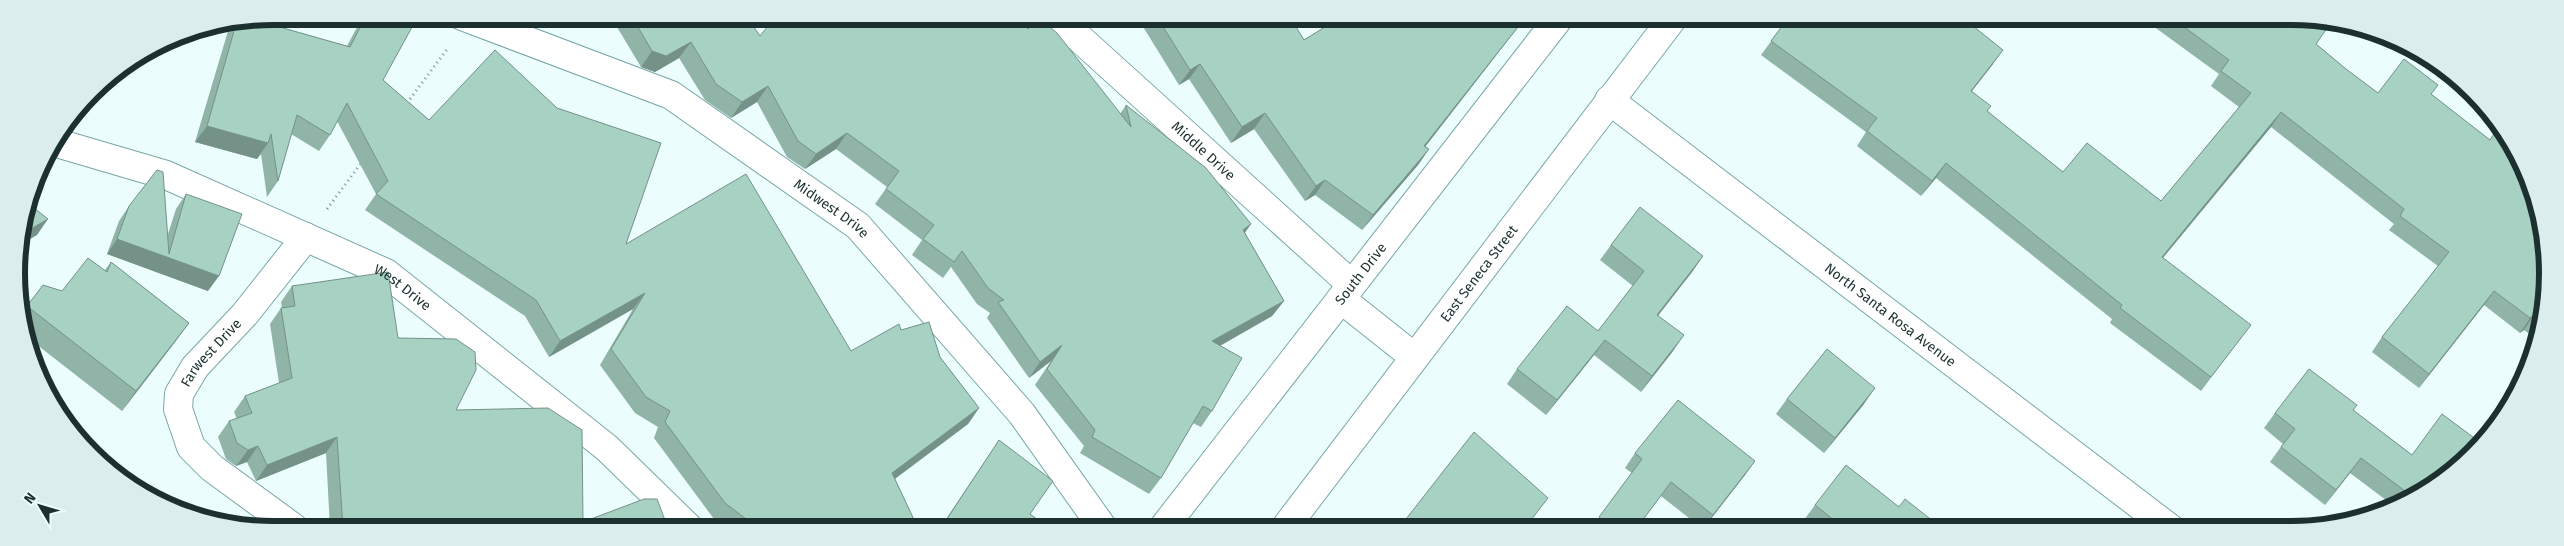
<svg xmlns="http://www.w3.org/2000/svg" width="2564" height="546" font-family="'Fira Sans',sans-serif">
	<rect width="100%" height="100%" fill="#ebfdfd"/>
	<g fill="none" stroke-linecap="round" stroke-linejoin="round">
		<defs>
			<g id="minor">
				<path id="s1" d="M462,16L671,95L858,226L1022,414L1103,528"/>
				<path id="s2" d="M1056,17L1351,284"/>
				<path id="s3" d="M1609,100L2171,529"/>
				<path id="s4" d="M57,143L166,175L386,273L607,448L689,528"/>
				<path d="M1341,299L1414,357"/>
				<path id="s5" d="M294,528L212,468L191,447L178,409L179,394L195,367L245,314L306,237"/>
				<path id="s6" d="M1163,528L1559,18"/>
				<path id="s7" d="M1285,528L1673,18"/>
			</g>
		</defs>
		<use href="#minor" stroke="#79a6a7" stroke-width="30"/>
		<g stroke="#7b8e8e" stroke-width="3" stroke-dasharray="1 4" stroke-linecap="butt">
			<path d="M407,103L448,48"/>
			<path d="M327,209L362,162"/>
		</g>
		<use href="#minor" stroke="#fff" stroke-width="28"/>
	</g>
	<g fill="#90b4a7">
		<path d="M363,16H413L383,80L429,120L626,244L851,351L901,330L940,357L979,408L968,424L895,479L918,528H726L714,519L654,438L658,427L635,413L600,365L633,309L549,357L525,316L365,210L376,194L337,121L330,135L319,151L291,134L278,181L267,197L261,154L257,159L195,142L228,31L232,24L255,20L347,46Z"/>
		<path d="M611,17H747L760,36L1028,29L1120,114L1126,105L1251,224L1245,233L1284,301L1272,316L1220,346L1212,411L1201,427L1193,423L1161,478L1149,494L1080,453L1084,446L1035,385L1051,361L1029,378L987,318L990,313L977,304L951,267L943,278L912,255L922,240L875,204L887,187L836,149L805,169L787,157L757,102L731,118L705,100L679,58L655,72L641,67Z"/>
		<path d="M1137,17H1290L1304,40L1341,17L1525,18L1425,147L1429,149L1418,165L1362,230L1315,195L1305,201L1254,129L1231,143L1189,79L1179,85Z"/>
		<path d="M1788,18L1993,64L1972,91L1987,111L2063,172L2161,201L2239,107L2211,86L2219,74L2142,18H2324L2316,44L2346,69L2378,93L2431,94L2490,140L2502,131L2520,167L2519,168L2546,306L2536,339L2524,330L2520,333L2484,305L2419,388L2372,352L2382,337L2438,266L2389,230L2394,224L2271,127L2163,258L2240,339L2201,391L2110,323L2112,319L1936,178L1921,196L1857,146L1866,132L1761,55Z"/>
		<path d="M175,36L161,51L158,47Z"/>
		<path d="M186,194L208,291L107,254L119,221L129,206L167,237L176,209Z"/>
		<path d="M1611,245L1703,256L1692,272L1658,315L1673,351L1641,392L1594,355L1546,415L1507,384L1517,369L1598,331L1633,286L1600,260Z"/>
		<path d="M111,262L189,323L175,342L122,411L27,337L24,310L43,285L62,291L105,270Z"/>
		<path d="M292,286L398,338L456,410L583,522L668,528H330L326,453L256,481L247,462L236,466L226,459L218,437L229,421L237,419L234,412L245,396L279,383L270,324L281,308H282L281,302Z"/>
		<path d="M1787,399L1864,404L1824,453L1776,414Z"/>
		<path d="M2353,410L2412,455H2472L2404,503L2394,506L2350,473L2325,505L2270,462L2283,444L2264,428L2275,413Z"/>
		<path d="M999,440L1030,514L1049,528H940Z"/>
		<path d="M1635,453L1755,461L1745,475L1703,529L1661,496L1636,529H1591L1632,473L1625,468Z"/>
		<path d="M1815,505L1899,507L1943,529H1815L1804,520Z"/>
	</g>
	<g fill="#759288">
		<path d="M1525,18L1519,26L1414,161L1424,146Z"/>
		<path d="M187,33L161,51L168,40L175,36Z"/>
		<path d="M691,42L679,58L655,72L641,67L652,51Z"/>
		<path d="M2003,50L1993,64L1961,105L1971,91Z"/>
		<path d="M1200,64L1189,79L1179,85L1190,70Z"/>
		<path d="M768,86L757,102L731,118L742,102Z"/>
		<path d="M2281,112L2271,127L2151,272L2162,257Z"/>
		<path d="M1265,113L1254,129L1231,143L1242,127Z"/>
		<path d="M207,126L268,143L257,159L195,142Z"/>
		<path d="M847,133L836,149L805,169L816,154Z"/>
		<path d="M1429,149L1418,165L1362,230L1373,215Z"/>
		<path d="M1946,163L1936,178L1921,196L1932,181Z"/>
		<path d="M1325,180L1315,195L1305,201L1316,186Z"/>
		<path d="M48,219L37,235L20,245L22,234Z"/>
		<path d="M1251,224L1239,240L1243,230Z"/>
		<path d="M117,239L219,276L208,291L107,254Z"/>
		<path d="M1703,256L1692,272L1647,330L1657,315Z"/>
		<path d="M2494,291L2484,305L2419,388L2429,374Z"/>
		<path d="M645,293L633,309L549,357L560,341Z"/>
		<path d="M1284,301L1272,316L1200,357L1212,341Z"/>
		<path d="M2534,315L2524,330L2520,333L2530,318Z"/>
		<path d="M189,323L175,342L122,411L136,391Z"/>
		<path d="M1684,335L1673,351L1641,392L1652,376Z"/>
		<path d="M1605,340L1594,355L1546,415L1557,400Z"/>
		<path d="M1062,345L1051,361L1029,378L1040,362Z"/>
		<path d="M1875,388L1864,404L1824,453L1835,438Z"/>
		<path d="M979,408L968,424L881,489L892,473Z"/>
		<path d="M337,437L326,453L256,481L267,465Z"/>
		<path d="M258,446L247,462L236,466L248,450Z"/>
		<path d="M2361,458L2350,473L2325,505L2336,490Z"/>
		<path d="M1755,461L1745,475L1703,529L1713,515Z"/>
	</g>
	<g fill="#a7d1c2" stroke="#759288">
		<path d="M366,16H413L417,18L383,80L429,120L495,50L557,108L661,143L626,244L746,174L851,351L899,324L901,330L929,322L940,357L979,408L892,473L918,528H799L798,526L797,528H758L725,503L665,422L670,411L646,397L611,349L645,293L560,341L536,300L376,194L388,181L347,103L330,135L297,115L278,181L271,134L268,143L207,126L236,24L255,20L350,47Z"/>
		<path d="M632,17H747L760,36L775,17H1019L1028,29L1040,19L1057,33L1131,127L1126,105L1206,168L1251,224L1243,230L1284,301L1212,341L1242,358L1212,411L1203,406L1161,478L1092,437L1095,430L1047,369L1062,345L1040,362L998,302L1004,300L988,288L962,251L954,262L923,239L934,225L886,189L899,171L847,133L816,154L798,141L768,86L742,102L716,84L691,42L666,56L652,51Z"/>
		<path d="M1157,17H1290L1304,40L1341,17L1525,18L1424,146L1429,149L1373,215L1325,180L1316,186L1265,113L1242,127L1200,64L1190,70Z"/>
		<path d="M1788,18H1963L2003,50L1971,91L1991,106L1987,111L2063,172L2087,143L2161,201L2251,93L2221,71L2229,60L2172,18H2324L2332,21L2316,44L2346,69L2378,93L2404,59L2438,85L2431,94L2490,140L2498,128L2502,131L2519,167V168L2521,169L2539,206L2546,306L2541,320L2534,315L2530,318L2494,291L2429,374L2382,337L2449,252L2400,216L2404,209L2281,112L2162,257L2251,325L2211,377L2120,308L2122,305L1946,163L1932,181L1867,131L1877,118L1771,41Z"/>
		<path d="M157,170L163,172L169,254L186,194L242,214L219,276L117,239L129,206Z"/>
		<path d="M29,204L48,219L22,234Z"/>
		<path d="M1640,207L1703,256L1657,315L1684,335L1652,376L1605,340L1557,400L1517,369L1567,306L1598,331L1644,271L1611,245Z"/>
		<path d="M88,258L107,272L111,262L189,323L136,391L27,306L43,285L62,291Z"/>
		<path d="M388,272L398,338L456,339L475,352L476,370L456,410L548,408L582,430L583,522L644,499H657L668,528H343L337,437L267,465L258,446L248,450L237,443L229,421L252,413L245,396L292,378L281,308L295,306L292,286Z"/>
		<path d="M1827,349L1875,388L1835,438L1787,399Z"/>
		<path d="M2309,369L2357,405L2353,410L2412,455L2442,414L2481,443L2472,455L2413,497L2361,458L2336,490L2281,447L2295,429L2275,413Z"/>
		<path d="M1678,400L1755,461L1713,515L1671,482L1636,529H1614L1599,517L1642,459L1635,453Z"/>
		<path d="M1474,432L1548,498L1524,529L1399,528Z"/>
		<path d="M999,440L1053,481L1030,514L1049,528H941Z"/>
		<path d="M1846,465L1899,507L1905,499L1943,529H1845L1815,505Z"/>
	</g>
	<g text-anchor="middle" stroke-width="4.5" stroke-linejoin="round" paint-order="stroke">
		<g font-size="14" fill="#1d3030" stroke="#ebfdfd">
			<text dy="5" stroke="none"><textPath href="#s2" startOffset="199">Middle Drive</textPath></text>
			<text dy="5" stroke="none"><textPath href="#s1" startOffset="420">Midwest Drive</textPath></text>
			<text dy="5" stroke="none"><textPath href="#s6" startOffset="322">South Drive</textPath></text>
			<text dy="5" stroke="none"><textPath href="#s7" startOffset="320">East Seneca Street</textPath></text>
			<text dy="5" stroke="none"><textPath href="#s4" startOffset="376">West Drive</textPath></text>
			<text dy="5" stroke="none"><textPath href="#s3" startOffset="354">North Santa Rosa Avenue</textPath></text>
			<text dy="5" stroke="none"><textPath href="#s5" startOffset="239">Farwest Drive</textPath></text>
		</g>
	</g>
	<path d="M0 0H2564V546H0ZM273 25H2291A248 248 0 0 1 2539 273V273A248 248 0 0 1 2291 521H273A248 248 0 0 1 25 273V273A248 248 0 0 1 273 25Z" fill="#dbeded" fill-rule="evenodd"/>
	<path fill="none" stroke="#1d3030" stroke-width="6" d="M273 25H2291A248 248 0 0 1 2539 273V273A248 248 0 0 1 2291 521H273A248 248 0 0 1 25 273V273A248 248 0 0 1 273 25Z"/>
	<g transform="translate(40 506) rotate(308)" stroke="#ebfdfd" stroke-width="4" paint-order="stroke">
	<path d="M0-4L9 19L0 12L-9 19Z" fill="#1d3030"/>
	<text y="-8" font-size="14" font-weight="bold" text-anchor="middle" fill="#1d3030">N</text>
	</g>
</svg>
